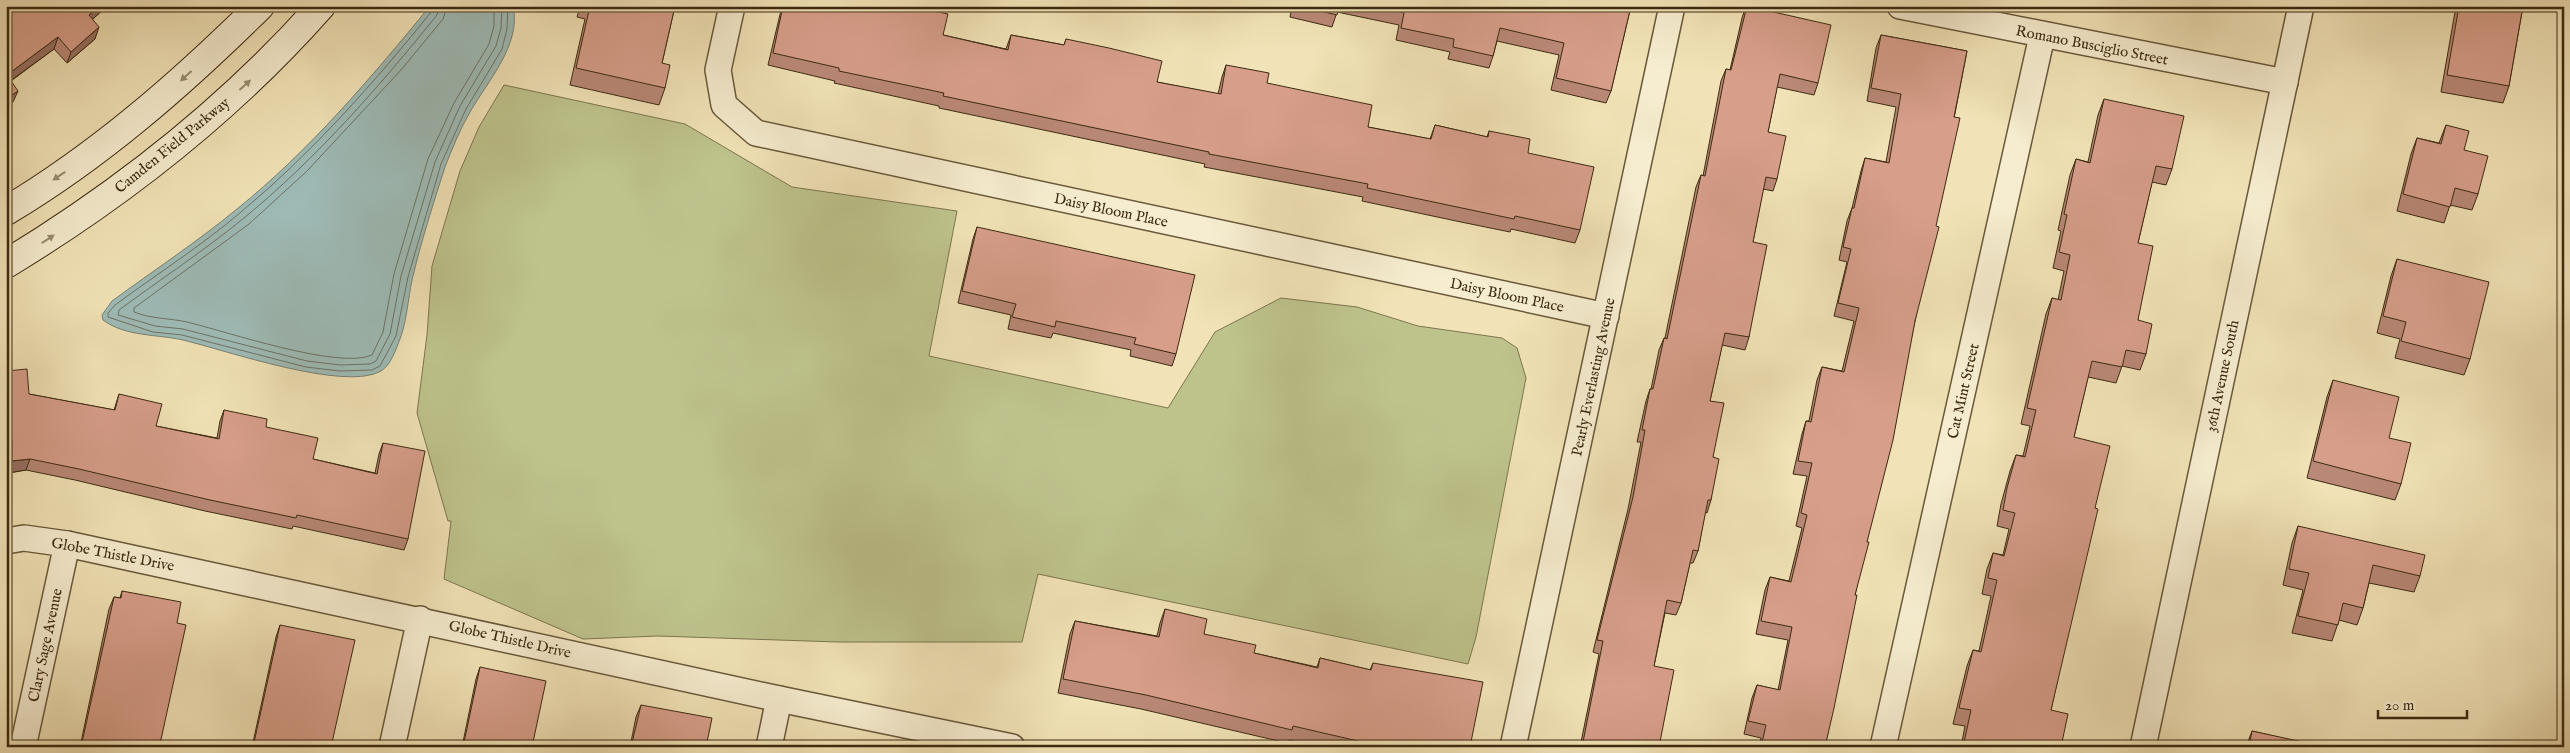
<svg xmlns="http://www.w3.org/2000/svg" width="2570" height="753" font-family="'IM FELL English',serif">
	<rect width="100%" height="100%" fill="#f1e3b7"/>
	<filter id="stains"><feTurbulence type="fractalNoise" baseFrequency=".004" numOctaves="4"/><feColorMatrix values="0 0 0 0 .2 0 0 0 0 .09 0 0 0 0 .02 0 0 0 .5 -.17"/></filter>
	<radialGradient id="worn" r=".72"><stop offset=".6" stop-color="#630" stop-opacity="0"/><stop offset="1" stop-color="#630" stop-opacity=".3"/></radialGradient>
	<path fill="#bec38c" stroke="#7d764e" d="M504,85L685,124L792,187L957,211L929,356L1168,408L1215,332L1281,298L1357,307L1418,326L1502,338L1517,348L1526,378L1476,637L1468,664L1038,574L1022,642H838L658,636L583,639L444,579L451,521H448L417,413L427,335L432,266L460,171L479,127Z"/>
	<path fill="#9ebcb8" stroke="#778275" d="M430,6H513C522,44 487,82 470,112C460,129 452,149 445,167C433,204 421,242 412,280C408,299 407,320 400,339C396,349 391,365 381,371C345,392 225,350 183,340C157,334 126,337 103,320L102,315L112,301C153,271 197,242 237,209C309,151 371,78 430,6Z"/>
	<g fill="none" stroke-linecap="round" stroke-linejoin="round">
		<g stroke="#6d7364" stroke-width="1">
			<path d="M433,6L432,11C374,83 312,153 241,212C201,246 157,274 115,305L108,313V317L153,332L182,335L306,367L340,371L372,370L380,366L396,336L408,277L441,164L466,109L502,49L507,29L508,6"/>
			<path d="M439,6L437,15C379,87 316,159 244,218C205,250 161,279 119,310L118,315L155,326L183,329L307,361L340,365L370,364L376,361L390,334L401,276L435,162L460,106L496,46L501,28L502,6"/>
			<path d="M447,6L443,19L401,70L307,171L249,224L134,308V312C151,319 169,318 187,322C225,331 339,370 372,355L383,332L394,274L428,159L454,103L489,44L494,26V6"/>
		</g>
		<defs>
			<g id="street">
				<path d="M732,6L718,70L724,105L756,133L1606,316"/>
				<path d="M1900,6L2285,82"/>
				<path d="M6,541L24,538L67,544L779,699L1012,747"/>
				<path d="M23,747L67,544"/>
				<path d="M392,747L420,619"/>
				<path d="M769,747L779,699"/>
				<path d="M1513,747L1672,6"/>
				<path d="M1883,747L2042,36"/>
				<path d="M2143,747L2301,6"/>
			</g>
			<g id="secondary">
				<path d="M6,211C100,155 182,83 260,6"/>
				<path d="M6,264C123,193 230,109 321,6"/>
			</g>
		</defs>
		<use href="#street" stroke="#69583a" stroke-width="28"/>
		<use href="#secondary" stroke="#3c2a11" stroke-width="30"/>
		<use href="#street" stroke="#f6edd0" stroke-width="25"/>
		<use href="#secondary" stroke="#f6edd0" stroke-width="28"/>
	</g>
	<g fill="#b98877" stroke="#3c2a11">
		<path d="M6,6H107L92,20L95,39L67,63L54,49L11,81L13,102L6,107Z"/>
		<path d="M580,6H675L662,63L665,88L659,105L570,85L585,19L577,17Z"/>
		<path d="M782,6H910L943,35L1006,49L1011,35L1064,45L1066,39L1157,82L1218,94L1222,77L1226,65L1267,83L1368,127L1430,139L1435,125L1487,137L1489,131L1528,153L1580,230L1575,243L1511,229L1510,232L1461,222L1362,201L1363,197L1204,167L1205,164L939,108V106L834,83L835,81L768,65Z"/>
		<path d="M1292,6H1597L1604,8V6H1631L1611,91L1606,103L1551,90L1559,55L1497,41L1493,56L1489,68L1448,59L1450,52L1396,40L1399,25L1337,12L1332,27L1290,17Z"/>
		<path d="M1746,6L1818,83L1814,95L1777,87L1768,132L1777,179L1773,191L1763,189L1753,242L1749,337L1745,350L1722,345L1710,401L1713,457L1711,500L1707,513L1705,512L1698,551L1693,563H1690L1681,603L1676,615L1665,613L1654,666L1659,747H1580L1599,654L1593,652L1628,509L1641,442H1637L1646,401L1650,389H1651L1659,350L1664,338H1665L1696,187L1701,175L1703,176L1721,81L1726,69L1730,70L1742,18Z"/>
		<path d="M2456,6H2523L2509,86L2503,103L2441,92Z"/>
		<path d="M1881,35L1967,51L1915,321L1855,595L1825,747H1759L1761,738L1744,734L1752,698L1757,685L1778,690L1788,640L1756,634L1765,590L1770,577L1789,581L1802,528L1796,526L1807,476L1793,474L1802,434L1806,421H1809L1817,380L1822,367L1842,371L1854,321L1834,316L1847,262L1839,260L1847,221L1852,208L1861,171L1865,158L1886,162L1896,107L1867,101L1876,48Z"/>
		<path d="M2104,99L2172,169L2166,185L2152,182L2138,243V320L2146,354L2140,370L2122,366L2116,383L2088,377L2074,437L2095,508L2051,710L2061,747H1961L1965,726L1953,724L1967,666L1973,650L1979,651L1991,596L1982,594L1987,569L1993,553L2003,555L2009,529L1997,526L2001,504L2010,471L2016,455L2023,456L2030,426L2021,424L2046,314L2052,298L2058,300L2064,271L2053,268L2061,231L2058,230L2070,175L2076,159L2088,162L2098,115Z"/>
		<path d="M2446,125L2464,150L2478,194L2472,210L2450,205L2444,223L2397,211L2411,154L2417,138L2439,143Z"/>
		<path d="M977,227L1176,354L1172,366L1130,356L1131,350L1053,333L1051,338L1008,329L1011,315L958,303L973,239Z"/>
		<path d="M2397,259L2470,359L2464,375L2395,358L2400,339L2377,333L2391,276Z"/>
		<path d="M6,371L29,394L114,410L119,394L156,426L217,438L220,421L224,410L266,427L313,459L375,473L379,454L383,443L408,539L404,550L293,526L292,529L205,511L75,480L26,470L8,473L7,451L6,452Z"/>
		<path d="M2333,380L2389,438L2401,484L2395,500L2307,478L2327,397Z"/>
		<path d="M2298,526L2420,576L2414,592L2369,583L2363,608L2357,625L2339,620L2332,641L2292,633L2303,590L2283,585L2292,543Z"/>
		<path d="M122,591L177,623L160,744L171,747H80L109,609L114,597L120,598Z"/>
		<path d="M1165,609L1204,634L1254,653L1317,667L1320,658L1370,670L1373,663L1470,747H1321L1289,740L1287,743L1141,709L1058,693L1070,634L1075,621L1157,636L1160,623Z"/>
		<path d="M280,625L331,747H252L276,637Z"/>
		<path d="M480,667L532,747H462L476,679Z"/>
		<path d="M641,705L706,747H630L636,717Z"/>
		<path d="M2252,731L2320,747H2246Z"/>
	</g>
	<g fill="#966f61" stroke="#3c2a11">
		<path d="M99,6H107L84,27L89,15Z"/>
		<path d="M99,27L95,39L67,63L71,52Z"/>
		<path d="M58,37L54,49L6,84L7,75Z"/>
		<path d="M18,91L13,102L6,107V99Z"/>
		<path d="M12,440L7,451L6,452V443Z"/>
		<path d="M30,459L26,470L8,473L12,461Z"/>
	</g>
	<g fill="#d79e8a" stroke="#3c2a11">
		<path d="M6,6H99L89,15L99,27L71,52L58,37L7,75L18,91L6,99Z"/>
		<path d="M590,6H675L662,63L670,65L665,88L576,68Z"/>
		<path d="M783,6H910L948,14L943,35L1008,50L1011,35L1064,45L1066,39L1109,48L1162,61L1157,82L1221,94L1226,65L1269,73L1267,83L1372,105L1368,127L1431,139L1435,125L1488,137L1489,131L1530,139L1528,153L1594,167L1580,230L1515,216L1514,219L1367,188L1368,184L1209,154V152L943,96L944,93L839,71V68L773,53Z"/>
		<path d="M1300,6H1339L1337,15Z"/>
		<path d="M1374,6H1597L1605,8V6H1631L1611,91L1556,78L1564,43L1500,28L1493,56L1453,47L1454,39L1401,28L1404,13Z"/>
		<path d="M1747,6L1831,25L1818,83L1780,74L1768,132L1786,136L1777,179L1766,177L1753,242L1767,245L1749,337L1725,333L1710,401L1724,403L1713,457L1719,459L1711,500H1708L1698,551L1693,550L1681,603L1667,600L1654,666L1674,670L1659,747H1582L1603,641L1597,640L1633,497L1645,430H1642L1650,389H1653L1664,338L1667,339L1701,175L1705,176L1726,69L1731,70Z"/>
		<path d="M2459,6H2523L2509,86L2447,75Z"/>
		<path d="M1881,35L1967,51L1954,117L1960,118L1936,226L1939,227L1915,321L1893,440L1867,542H1869L1855,595H1857L1834,708L1825,747H1761L1766,725L1748,721L1757,685L1780,690L1792,627L1761,621L1770,577L1791,582L1807,515L1801,513L1812,463L1798,461L1806,421L1811,422L1822,367L1844,372L1859,308L1838,303L1851,249L1843,247L1852,208H1854L1865,158L1889,163L1901,94L1871,88Z"/>
		<path d="M2104,99L2184,116L2172,169L2156,166L2138,243L2153,246L2138,320L2152,324L2146,354L2126,350L2122,367L2092,361L2074,437L2110,446L2095,508L2098,509L2051,710L2068,714L2061,747H1963L1971,710L1959,708L1973,650L1981,652L1997,580L1988,578L1993,553L2004,556L2015,513L2003,510L2007,488L2016,455L2025,457L2036,410L2027,408L2052,298L2061,300L2070,255L2059,252L2067,215L2064,214L2076,159L2090,163Z"/>
		<path d="M2446,125L2469,131L2464,150L2488,156L2478,194L2455,188L2450,207L2403,194L2417,138L2441,144Z"/>
		<path d="M977,227L1195,275L1176,354L1134,344L1136,338L1056,321L1055,327L1012,317L1016,304L962,291Z"/>
		<path d="M2397,259L2489,282L2470,359L2401,341L2406,322L2383,316Z"/>
		<path d="M27,369L29,394L115,410L119,394L162,404L156,426L219,439L224,410L267,419L266,427L318,438L313,459L377,474L383,443L425,451L408,539L297,515L296,518L210,500L79,469L30,459L12,461V440L6,443V371Z"/>
		<path d="M2333,380L2399,397L2389,438L2411,443L2401,484L2313,461Z"/>
		<path d="M2298,526L2425,555L2420,576L2373,565L2363,608L2343,603L2338,625L2298,616L2309,573L2289,569Z"/>
		<path d="M122,591L181,602L177,623L186,625L160,744L171,747H81L114,597L121,598Z"/>
		<path d="M1165,609L1207,619L1204,634L1256,645L1254,653L1318,668L1320,658L1371,670L1373,663L1483,682L1470,747H1377L1358,743V741L1293,726L1292,730L1146,695L1063,679L1075,621L1159,637Z"/>
		<path d="M280,625L355,640L331,747H253Z"/>
		<path d="M480,667L546,681L532,747H463Z"/>
		<path d="M641,705L712,718L706,747H631Z"/>
		<path d="M2252,731L2321,746L2320,747H2249Z"/>
		<path d="M839,742L865,747H838Z"/>
	</g>
	<defs><path id="oneway-solid" d="M-6-.8H1V-3.2L6.5 0L1 3.2V.8H-6Z" transform="scale(1.25)"/></defs>
	<g fill="#998c70">
		<use href="#oneway-solid" transform="translate(186 76) rotate(138)"/>
		<use href="#oneway-solid" transform="translate(245 85) rotate(-42)"/>
		<use href="#oneway-solid" transform="translate(59 176) rotate(146)"/>
		<use href="#oneway-solid" transform="translate(48 239) rotate(-33)"/>
	</g>
	<g text-anchor="middle" stroke-width="4" stroke-linejoin="round" paint-order="stroke">
		<g font-size="15" fill="#3c2a11" stroke="#f6edd0">
			<text transform="translate(2092 45) rotate(11)" y="5">Romano Busciglio Street</text>
			<text transform="translate(172 145) rotate(-39)" y="5">Camden Field Parkway</text>
			<text transform="translate(1111 210) rotate(12)" y="5">Daisy Bloom Place</text>
			<text transform="translate(1507 295) rotate(12)" y="5">Daisy Bloom Place</text>
			<text transform="translate(2222 376) rotate(-78)" y="5">36th Avenue South</text>
			<text transform="translate(1593 377) rotate(-78)" y="5">Pearly Everlasting Avenue</text>
			<text transform="translate(1963 391) rotate(-77)" y="5">Cat Mint Street</text>
			<text transform="translate(113 554) rotate(11)" y="5">Globe Thistle Drive</text>
			<text transform="translate(510 639) rotate(13)" y="5">Globe Thistle Drive</text>
			<text transform="translate(45 645) rotate(-78)" y="5">Clary Sage Avenue</text>
		</g>
	</g>
	<rect width="2570" height="753" fill="none" stroke="#f1e3b7" stroke-width="25"/>
	<rect x="8" y="8" width="2555" height="738" fill="none" stroke="#3c2a11" stroke-width="2.5"/>
	<rect x="12" y="12" width="2545" height="728" fill="none" stroke="#3c2a11"/>
	<path d="M2378 710v8h89v-8" fill="none" stroke="#3c2a11" stroke-width="2.5"/>
	<text x="2385" y="710" font-size="15" fill="#3c2a11" stroke="#f6edd0" stroke-width="4" paint-order="stroke">20 m</text>
	<rect width="100%" height="100%" filter="url(#stains)"/>
	<rect width="100%" height="100%" fill="url(#worn)"/>
</svg>
